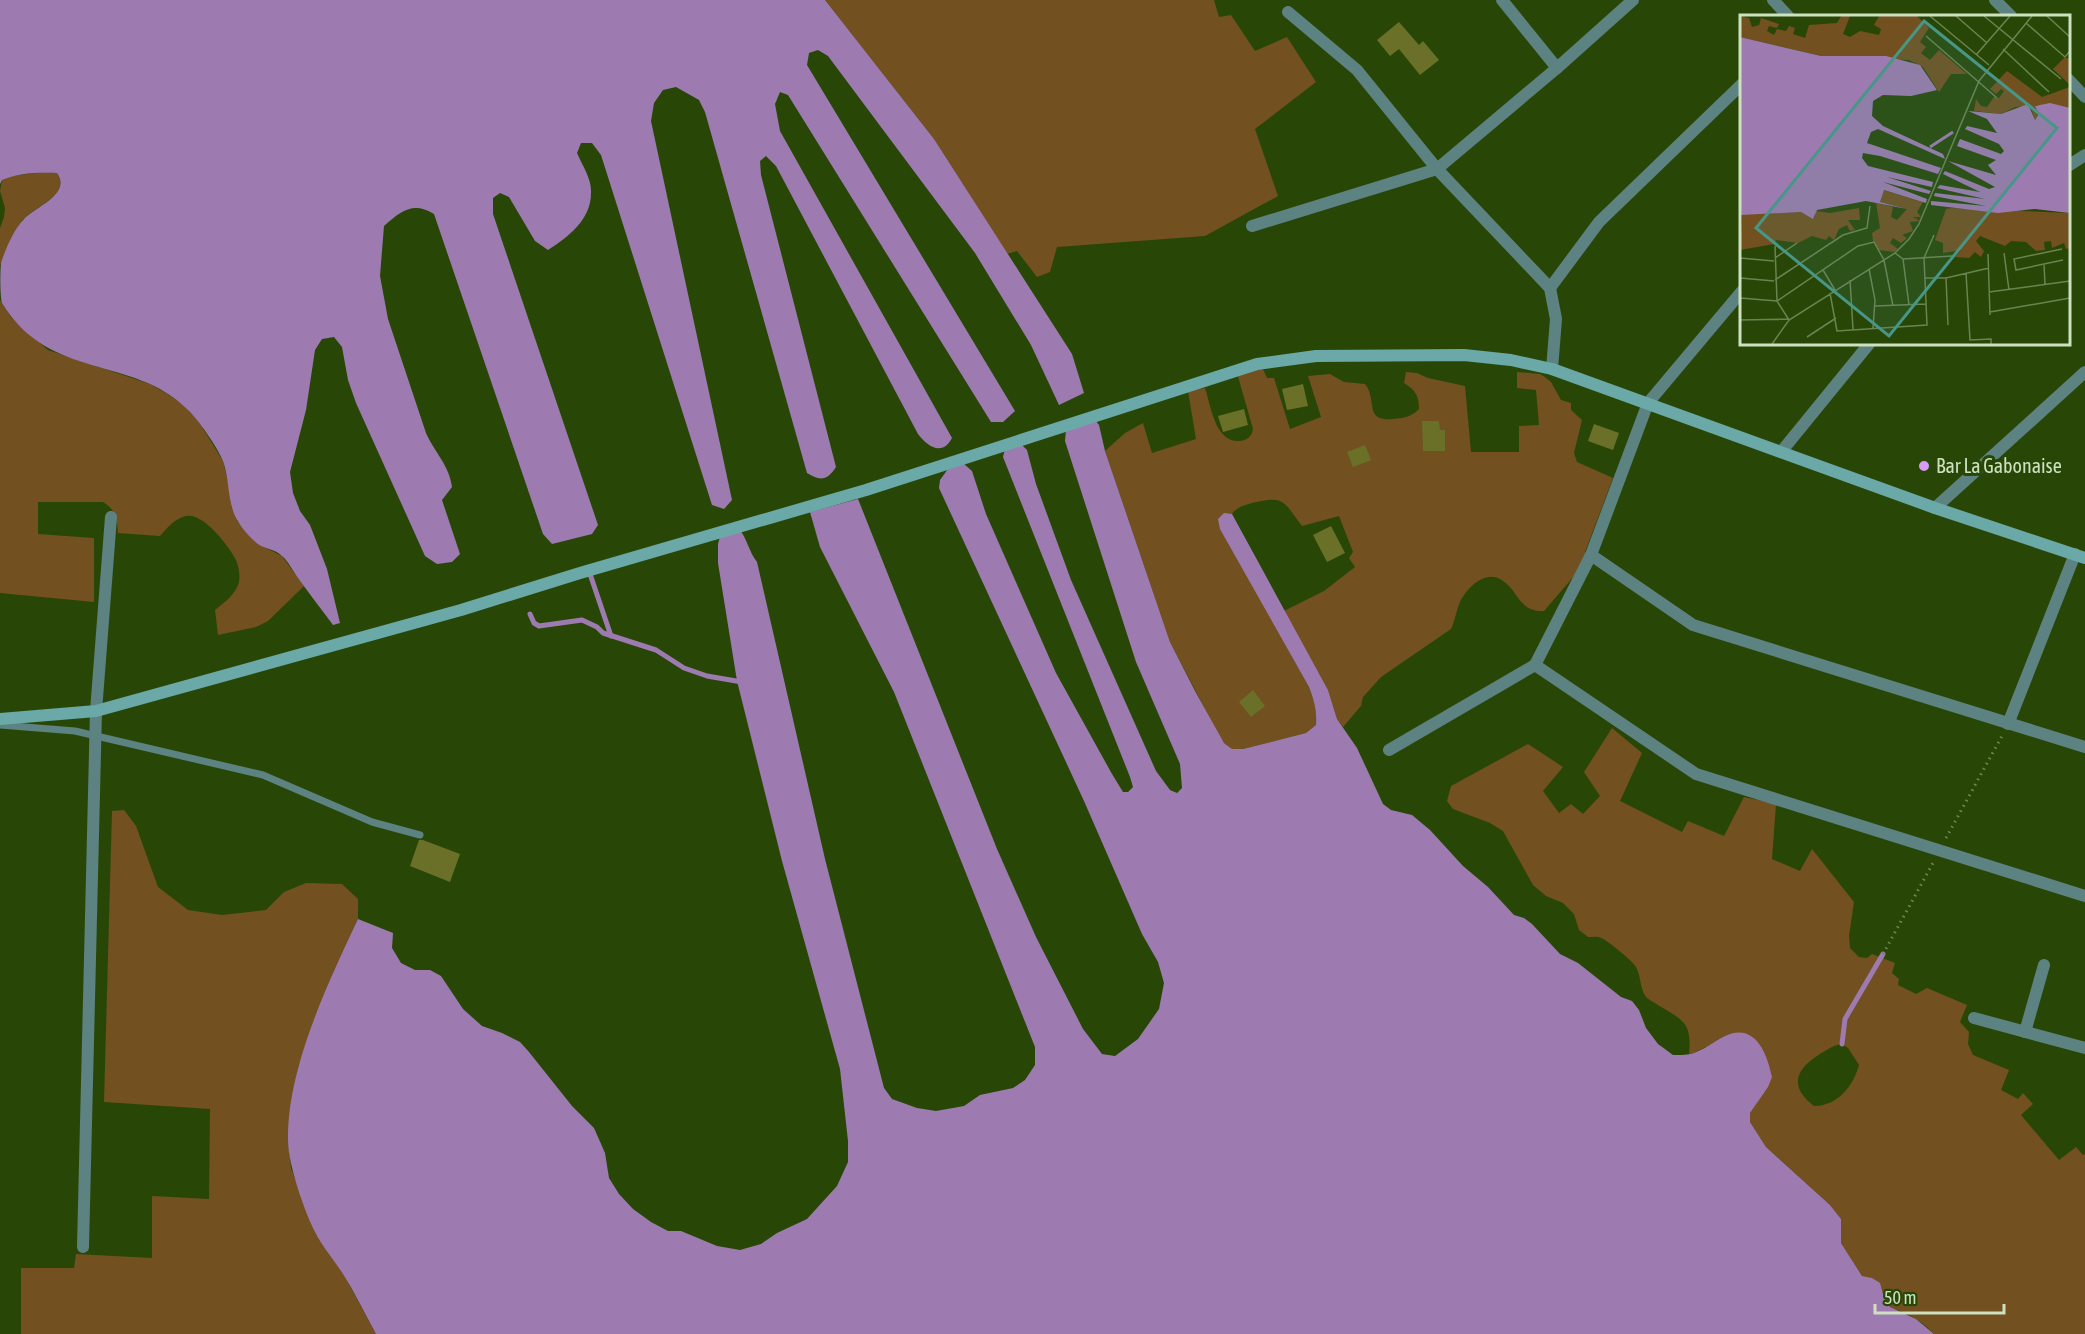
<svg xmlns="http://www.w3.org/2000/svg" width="2085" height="1334" font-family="'Asap Condensed',sans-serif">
	<rect width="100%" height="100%" fill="#284707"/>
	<g fill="#725020" fill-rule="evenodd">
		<path d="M825,0H1214L1219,17L1231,15L1255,51L1287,37L1316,82L1255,129L1278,196L1205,236L1057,247L1050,272L1037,277L1017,251L1007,254L934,139Z"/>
		<path d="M44,172L57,173C72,196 31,207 21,222C12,235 7,251 0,265V228L4,217L5,208L0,191L2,180L11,176Z"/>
		<path d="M0,300L11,317L30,335L48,350L150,384L171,396L187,408L199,422L223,461L237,521L260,545L282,556L304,586L268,621L256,627L218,635L215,610C224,603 236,594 239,582C240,575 239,567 236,560C229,546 203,512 186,516C174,519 168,527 160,536L118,533C117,518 116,510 103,502H38V534L94,538V602L0,593Z"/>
		<path d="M1262,367L1267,378H1274L1290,429L1321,417L1308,376L1330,374L1344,382L1365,384C1378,400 1363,422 1393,419C1404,418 1411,417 1419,409C1419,395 1415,390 1404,383L1406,372L1417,373L1428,378L1465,386L1471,452H1519V426L1539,425L1536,390L1517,388V372L1540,374L1545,377L1551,382L1561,400L1571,403V410L1582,420L1574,453L1577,462L1613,478L1585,552L1587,561L1544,611C1517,612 1519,589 1500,579C1484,570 1466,589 1460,602C1456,611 1455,621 1451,629L1381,677L1363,697L1361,706L1343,727L1337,719L1328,690L1284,611L1324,591L1355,567L1349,558L1353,552L1339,516L1302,526C1283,501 1285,495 1252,503C1243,506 1237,507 1232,514H1224L1221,529L1309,687C1314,700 1317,711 1316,725L1306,733L1243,749H1232L1224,743L1217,732L1170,642L1105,451L1125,433L1143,423L1152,453L1196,439L1188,391L1205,388C1211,406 1215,443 1240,441C1248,440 1252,436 1253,429L1237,373Z"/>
		<path d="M1612,728L1642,753L1620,801L1682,832L1688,821L1724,836L1744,797L1776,804L1772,859L1800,871L1812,849L1854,902L1849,936L1850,948L1859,957L1867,958L1872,954L1895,963L1892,973L1899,979L1898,985L1916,994L1927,988L1967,1005L1960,1022L1969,1032L1968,1044L1973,1055L2009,1070L2001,1090L2018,1099L2023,1093L2033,1104L2021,1115L2059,1160L2076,1147L2083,1155L2085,1154V1334H1934C1925,1324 1915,1318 1903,1312C1899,1310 1892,1309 1889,1306C1877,1295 1888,1280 1862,1276L1841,1243V1219L1830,1205L1766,1147L1750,1122V1113L1758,1101L1725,1036L1706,1047L1689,1055C1692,1022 1684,1021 1658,1005C1655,1003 1649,1000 1646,997C1640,989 1641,976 1636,967C1635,963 1606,939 1601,938C1598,936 1592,937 1588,937L1579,930L1574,914L1563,903L1546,896L1533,885L1503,831L1490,823L1453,809L1447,801L1451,786L1528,744L1563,767L1543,791L1559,813L1571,804L1583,814L1600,796L1584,772ZM1842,1044L1848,1048L1859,1065C1853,1087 1837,1106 1814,1106C1788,1086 1796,1069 1820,1054C1828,1049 1834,1045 1842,1044Z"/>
		<path d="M124,810L136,826L158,887L188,910L222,915L266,910L284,892L306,883L342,884L358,899V919L313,1023L298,1068L290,1114L288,1140L291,1168L315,1232L344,1275L376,1334H21V1268H74L76,1254L152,1258V1196L209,1199L210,1109L104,1102L112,811Z"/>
	</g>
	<g fill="#9d7bb0">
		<path d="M0,0H825L934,139L1072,354L1084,393L1059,405L1031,345L975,253L828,56L818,50L809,53L807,65L1015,411L1003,422H991L788,95L780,92L775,104L780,131L952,438C942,457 927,446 918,434L776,166L766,156L760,161L761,175L836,467C827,481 820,481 807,473L705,112L699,100L676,87L663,90L654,103L651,121L732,500L724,509L712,505L601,155L592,143H581L577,153C582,165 592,179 591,193C591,220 568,237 548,250L535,241L509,197L500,193L493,198V214L598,525L592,534L552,544L543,534L434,214C413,201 401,211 384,226L380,276L388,319L426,433C435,453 449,465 452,487L442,500L460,554L452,562L437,564L425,556L356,403L348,380L342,347L334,337L322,339L315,350L306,410L290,472L293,493L300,511L310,525L327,569L340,623L333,625C321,609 309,593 298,578C293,571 288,561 282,556C276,550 268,549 261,546C253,541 244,531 239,523C227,506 230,480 223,461C218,448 198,419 187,409C133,355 49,381 2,303C0,296 0,272 1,263C5,250 14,229 24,219C35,207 72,194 57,173C39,172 18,173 2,180L0,184Z"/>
		<path d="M1095,420L1099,425L1105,451L1170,642L1195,691L1224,743L1232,749H1243L1306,733L1316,725C1317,711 1314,700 1309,687L1220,529L1218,519L1224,513L1232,514L1328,690L1337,719L1357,748L1383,804L1391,810L1412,815L1430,830L1463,866L1488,887L1514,915L1524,918L1532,924L1560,954L1578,963L1621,997L1632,1001L1639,1010L1646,1028L1658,1044L1673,1055C1679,1055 1686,1055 1691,1054C1704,1050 1713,1042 1725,1036C1755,1022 1767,1053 1772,1077L1768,1087L1750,1113V1122L1766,1147L1830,1205L1841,1219V1243L1862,1276L1872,1278L1880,1283L1884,1298L1890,1307L1916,1319L1934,1334H376C365,1314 355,1293 343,1274C334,1260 322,1246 315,1232C304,1210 288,1164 288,1140C287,1068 328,983 358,919L393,933L392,948L401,963L415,970H430L441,976L463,1009L482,1026L502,1033L520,1042L529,1052L572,1106L594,1128L605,1153L609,1178L619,1194L633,1209L651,1222L668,1231H681L717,1246L740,1250L761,1244L777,1233L807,1219L837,1186L848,1162V1141L840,1069L782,861L737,681L718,563V544L721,533L739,529C747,538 749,552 757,562L825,859L884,1088L892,1099L917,1108L936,1111L964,1106L980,1095L1013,1088L1025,1080L1035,1065V1047L894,692L820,547L810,512L858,499L997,849L1036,937L1083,1029L1102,1054L1115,1056L1138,1039L1159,1009L1164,983L1158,962L1142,934L1084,801L939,488L940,480L950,466L964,464L972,471L986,514L1056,673L1112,774L1123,792H1128L1133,787L1130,777L1003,457L1005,449L1021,444L1027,450L1036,484L1071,580L1156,771L1170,790L1177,793L1182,788L1180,764L1136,662L1065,441L1066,430Z"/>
	</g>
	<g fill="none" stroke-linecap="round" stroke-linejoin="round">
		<g stroke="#9d7bb0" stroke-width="5">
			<path d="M589,571L611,636"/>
			<path d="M530,614L534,623L539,626L582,620L597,627L603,633L656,650L684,668L707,676L742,682"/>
			<path d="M1842,1044L1845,1019L1883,954"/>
		</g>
	</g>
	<g fill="#6b7028">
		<path d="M1399,22L1419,45L1423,41L1439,60L1420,75L1399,49L1390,56L1377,40Z"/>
		<path d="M1303,384L1308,406L1287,410L1282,389Z"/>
		<path d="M1244,409L1248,425L1223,432L1218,416Z"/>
		<path d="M1422,421H1439L1440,430H1445V451H1423Z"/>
		<path d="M1594,424L1619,433L1613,450L1588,441Z"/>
		<path d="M1365,445L1371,460L1353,467L1347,452Z"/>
		<path d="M1331,526L1345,553L1327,562L1313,535Z"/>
		<path d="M1253,690L1265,706L1251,717L1239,702Z"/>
		<path d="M419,840H423L460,854L450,882L410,866Z"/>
	</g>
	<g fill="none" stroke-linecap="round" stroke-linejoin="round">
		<g stroke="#6d8755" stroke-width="3" stroke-dasharray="1.5 4.5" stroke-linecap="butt">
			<path d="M1946,838L2002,736"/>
			<path d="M1883,954L1933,863"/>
		</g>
		<path stroke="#5c8381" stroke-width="7" d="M0,725L75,731L263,775L372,822L420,835"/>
		<g stroke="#5c8381" stroke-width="12">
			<path d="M1502,0L1557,68"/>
			<path d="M1773,0L1788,16"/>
			<path d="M1995,0L2011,16"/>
			<path d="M1288,12L1357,70L1437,169L1550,288L1556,319L1552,369"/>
			<path d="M2068,79L2085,97"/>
			<path d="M2068,166L2085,155"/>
			<path d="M1252,226L1437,169L1557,68L1633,0"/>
			<path d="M1550,288L1599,222L1742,84"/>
			<path d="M1742,291L1648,403L1591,555L1693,625L2085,747"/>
			<path d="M1781,452L1869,344"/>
			<path d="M1935,508L2085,372"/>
			<path d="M1535,665L1591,555"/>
			<path d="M2008,724L2075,554"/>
			<path d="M1389,750L1535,665L1696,774L2085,896"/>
			<path d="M1974,1018L2085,1048"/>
			<path d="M2025,1032L2044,965"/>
			<path d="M83,1247L96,711L111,517"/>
		</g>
		<path stroke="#6aa9a7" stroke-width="12" d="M0,719L96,711L461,610L580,573L866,490L1257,364L1316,356L1464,355L1511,360L1552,369L1935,508L2085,558"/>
	</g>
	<circle fill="#d89bf8" stroke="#284707" stroke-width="2" cx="1924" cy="466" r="6"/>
	<g text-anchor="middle" stroke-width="6" stroke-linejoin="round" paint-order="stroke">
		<g font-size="20" fill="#cde0c0" stroke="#284707" text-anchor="start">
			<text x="1936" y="473">Bar La Gabonaise</text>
		</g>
	</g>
	<g transform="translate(1740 15)">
		<rect width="330" height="330" fill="#284707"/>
		<path d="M0,1L9,3L12,12L19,10L21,3L39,9L37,13L29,11L27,16L34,20L37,14L46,16L49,11L55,13L53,19L65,23L69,10L97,8L101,1H110L103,19L110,22L120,16L139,20L141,14L134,10L139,1H177L189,13L180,27L186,32L181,38L190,45L199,35L227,59H211L199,77L183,52L169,45L81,41L0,22ZM324,43H330V70L313,54ZM267,56L302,82L330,72V93L296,90L299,99L295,105L290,91L275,92L261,99L234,96L236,84L241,91L247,92L254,82L259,83L264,76L261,74L256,79L250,74ZM143,175L183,187L177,197L181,202H173L180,206L170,207L173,216L162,220L167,223L161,228L153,223L150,228L158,234L154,237L139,235L133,226L132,218L140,213L136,188L153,192L151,202L157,205L167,194L140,187ZM119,193L120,205H108L115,215L110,216L107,210L99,214L94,225L89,221L86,225L72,221L58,228L36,225L34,229L0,235L2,199L61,197L74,203L76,196L90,198ZM211,193L330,198V233L326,234L324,228L312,233L311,226L304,227L305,235L296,236L286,227L271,226L265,231L240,221L236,226L244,236L241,242L235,237L229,243L215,242L221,235L203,238V228L195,225L206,194Z" fill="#725020"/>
		<path d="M0,22L81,41H146L180,50L197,75L171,81L143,80L133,86L132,101L143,111L203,139L205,144L138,114L131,117L127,128L201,153L198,159L140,141L123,138L122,143L128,151L193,167L192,172L147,162L191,176L189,179L143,167L187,184L186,188L144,175L140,187L167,194L126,186L77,195L73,204L61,197L0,200ZM310,88L330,93V198L295,194L258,198L191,190V186L246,191L194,181L195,178L245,184L197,173L200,170L240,177L203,159L205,156L249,174L255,172L208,146L256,160L248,150L256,145L217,131L220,124L261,139L264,136L259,129L225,114L227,111L257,118L247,104L228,96L261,99L288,89L295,105L299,99L295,91Z" fill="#9d7bb0"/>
		<path fill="none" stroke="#9d7bb0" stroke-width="3" d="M190,132L213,117"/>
		<path fill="none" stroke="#6a8451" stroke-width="1.5" d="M190,1L249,50M216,1L247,28M244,1L321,64M307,1L330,22M286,8L325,42L330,36M186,21L257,83M263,34L309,77M236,40L270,1M35,231L37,286L49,305M322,234L274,244L276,255L323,245M155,238L163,244L212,241M264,238L269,275M248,239L250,300M0,243L34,246M35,243L57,228M163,244L169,290M304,249L305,270M129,254L135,285L133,313M83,255L95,275M226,258L230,325L251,324V329M0,263L34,266M185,263H206L249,253M206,263L208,310M35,265L103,220L127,213L130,191M110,265L113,314M249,277L330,266M90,278L97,316L187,310L184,243L194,220M0,283L37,286L118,231L134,227L144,245L153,291M135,291L186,289M250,297L330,283M0,305L48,304M67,322L96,303M32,329L49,305L155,238L169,224L179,209L239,66L292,1"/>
		<path fill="#489687" fill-opacity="0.15" stroke="#489687" stroke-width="3" d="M184,6L317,113L149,321L16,213Z"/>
		<rect width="330" height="330" fill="none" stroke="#cde0c0" stroke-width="3"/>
	</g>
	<path d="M1875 1304v9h129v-9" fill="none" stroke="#cde0c0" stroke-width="3"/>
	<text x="1884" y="1304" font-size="18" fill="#cde0c0" stroke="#284707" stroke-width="4.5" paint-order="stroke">50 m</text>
</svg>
